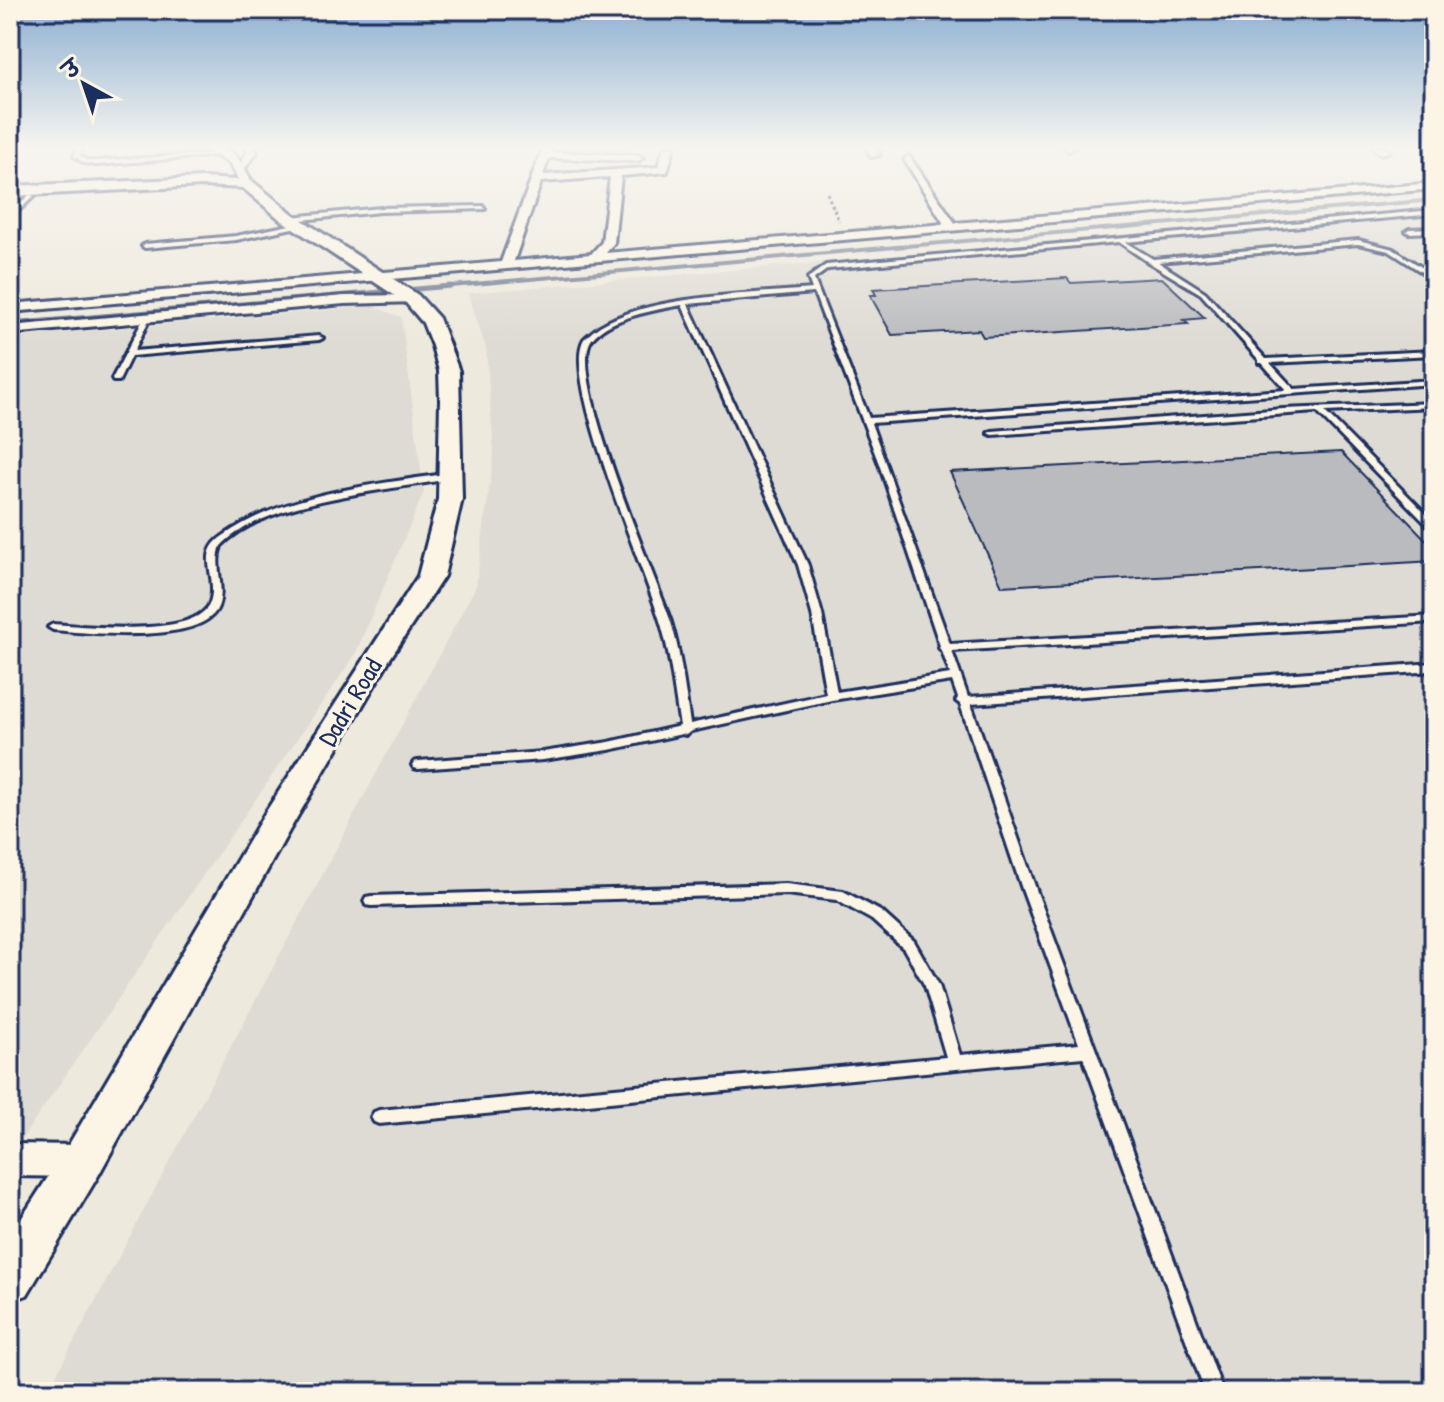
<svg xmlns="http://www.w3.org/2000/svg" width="1444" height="1402" font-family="'Patrick Hand','Playpen Sans Deva',sans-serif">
	<rect width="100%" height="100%" fill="#eee9dd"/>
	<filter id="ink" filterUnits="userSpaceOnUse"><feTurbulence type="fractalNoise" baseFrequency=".0125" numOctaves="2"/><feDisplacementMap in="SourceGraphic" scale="16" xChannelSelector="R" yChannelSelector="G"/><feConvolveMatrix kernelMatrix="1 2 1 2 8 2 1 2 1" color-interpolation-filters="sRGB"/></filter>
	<g filter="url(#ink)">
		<g fill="#dedbd4">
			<path d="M1434,209V1392H47L476,586L494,453L486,348L468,293Z"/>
			<path d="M372,306L401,317L424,492L355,655L10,1156V338Z"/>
		</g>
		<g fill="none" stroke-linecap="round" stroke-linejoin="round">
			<path stroke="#6c778f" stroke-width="4" d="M428,288L1434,200"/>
			<path stroke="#6c778f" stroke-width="5" d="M10,324L451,286"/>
		</g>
		<g fill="#babbbe" stroke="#1b2f5e" stroke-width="2">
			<path d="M1067,278L1071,283L1162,278L1205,318L1183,320L1188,324L983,337L979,330L892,335L870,295H876L873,289Z"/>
			<path d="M1341,452L1434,548V561L1002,586L950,472Z"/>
		</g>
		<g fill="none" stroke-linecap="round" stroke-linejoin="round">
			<defs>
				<g id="service">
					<path d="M78,147H83L79,155L87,161H96L218,153L221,155L96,165L84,163L74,156Z"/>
					<path d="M29,195L34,196L10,219V214Z"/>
					<path d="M483,206L485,209L380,212L291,221L288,219L291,217L380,208Z"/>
					<path d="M1434,210V214L1125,242L1153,259L1358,240L1393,249L1434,275V280L1389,251L1358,244L1158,262L1205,292L1266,359L1434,351V355L1270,363L1294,389L1434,380V384L871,423L950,644L1434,616V622L952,651L968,697L1434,663V671L971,704L1037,892L1223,1392H1205L1083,1057L379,1124L374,1122L371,1117L374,1112L379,1110L946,1057L925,986L904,949L872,920L836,900L786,894L371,906L366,905L364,901L366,897L371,896L786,884L843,891L882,912L914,941L939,985L960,1055L1079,1044L1023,892L960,704L956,701L958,698L952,681L832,700L691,731L686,735L682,734L609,750L543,760L418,769L414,768L412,765L414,762L418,761L543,752L609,742L680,726C674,692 671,657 661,624C647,575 560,378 584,339C585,338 592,332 593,331C639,295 753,294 812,289L808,278L826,265ZM1119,242L1148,262L1201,294L1259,360V363H1262L1286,390L869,418L814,279L828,269ZM814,293L879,464L940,646L939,648L942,651L950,674L837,692L822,614L808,565L688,304ZM682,305L798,565L812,614L826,694L690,724C685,690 681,655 671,622C656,577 565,373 592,339C610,317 655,310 682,305Z"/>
					<path d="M300,223L302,224V226L236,240L145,248L142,246L145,244L236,236Z"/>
					<path d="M1434,228V232L1409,233L1406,231L1409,229Z"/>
					<path d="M147,316L150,318L134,351L319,336L323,338L319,340L131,356L119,381H113L112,379L144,318Z"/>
					<path d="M1434,403V407L1325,412L1434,522V530L1431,529L1317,412L992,435L988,433L992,431L1283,409Z"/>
					<path d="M450,473L453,474V478C390,491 267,498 221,546C213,566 226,587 218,607C203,645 87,633 53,630L48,627L53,624C86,626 185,637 207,608C210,605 212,596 212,591C213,569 199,552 223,536C285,492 376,485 450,473Z"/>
				</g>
				<g id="minor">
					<path d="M202,147H215L241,163L247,152L244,147H254L257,152L241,174L236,171L237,168Z"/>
					<path d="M543,147H553L551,152L638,155L643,158L638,161L549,158L543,175L658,167L664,147H674L667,172L621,176L614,243L606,253L944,224L904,159L909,156L955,223L1434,183V189L10,312V304L501,262ZM610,177L602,242L591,254L514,261L541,182Z"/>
					<path d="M866,147H876L880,155L871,157Z"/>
					<path d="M1064,147H1074V148L1069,151Z"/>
					<path d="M1372,147H1384L1389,152L1380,154Z"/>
					<path d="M412,295L419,299L417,302L344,304L10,334V326L344,296Z"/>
					<path d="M10,1144L83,1145L94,1150L99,1161L94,1172L83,1177L10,1176Z"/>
				</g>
				<path id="tertiary" d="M212,147C236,147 243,165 253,184L252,187H242L229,162Z"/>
				<path id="secondary" d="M203,178L252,181L293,214L418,295L439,318L459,371L462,499L444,576L391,657L289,831L98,1176L27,1295L10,1301V1236L68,1146L265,813L418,576L438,499L440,400L439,371L432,346L423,323L406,303L281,220L243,188L203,186L10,196V186Z"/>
			</defs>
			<use href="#service" stroke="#1b2f5e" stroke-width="6"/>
			<use href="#minor" stroke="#1b2f5e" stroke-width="6"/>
			<use href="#tertiary" stroke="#1b2f5e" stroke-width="6"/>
			<use href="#secondary" stroke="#1b2f5e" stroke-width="6"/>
			<path stroke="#1b2f5e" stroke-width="3" stroke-dasharray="3 3" stroke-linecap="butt" d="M827,193L839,221"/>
			<use href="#service" fill="#fcf5e5" fill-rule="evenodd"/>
			<use href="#minor" fill="#fcf5e5" fill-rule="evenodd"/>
			<use href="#tertiary" fill="#fcf5e5" fill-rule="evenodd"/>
			<use href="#secondary" fill="#fcf5e5" fill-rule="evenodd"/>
		</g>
	</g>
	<linearGradient id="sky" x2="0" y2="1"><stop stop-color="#8cafd1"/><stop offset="0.43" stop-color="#f7f5f0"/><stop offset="1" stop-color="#f7f5f0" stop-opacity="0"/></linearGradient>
	<rect width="1444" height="343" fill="url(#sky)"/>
	<g text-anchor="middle" stroke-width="6" stroke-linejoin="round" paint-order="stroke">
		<g font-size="26" fill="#1b2f5e" stroke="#fcf5e5">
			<text transform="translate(350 702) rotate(-59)" y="9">Dadri Road</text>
		</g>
	</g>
	<rect width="1444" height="1402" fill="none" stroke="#fcf5e5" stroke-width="40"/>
	<rect x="20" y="20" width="1404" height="1362" fill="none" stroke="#1b2f5e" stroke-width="3" filter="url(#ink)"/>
	<g transform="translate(84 84) rotate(320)" stroke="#fcf5e5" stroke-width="6" paint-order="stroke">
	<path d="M0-6L14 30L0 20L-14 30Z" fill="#1b2f5e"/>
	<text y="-12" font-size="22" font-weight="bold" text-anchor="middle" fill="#1b2f5e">उ</text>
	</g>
</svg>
